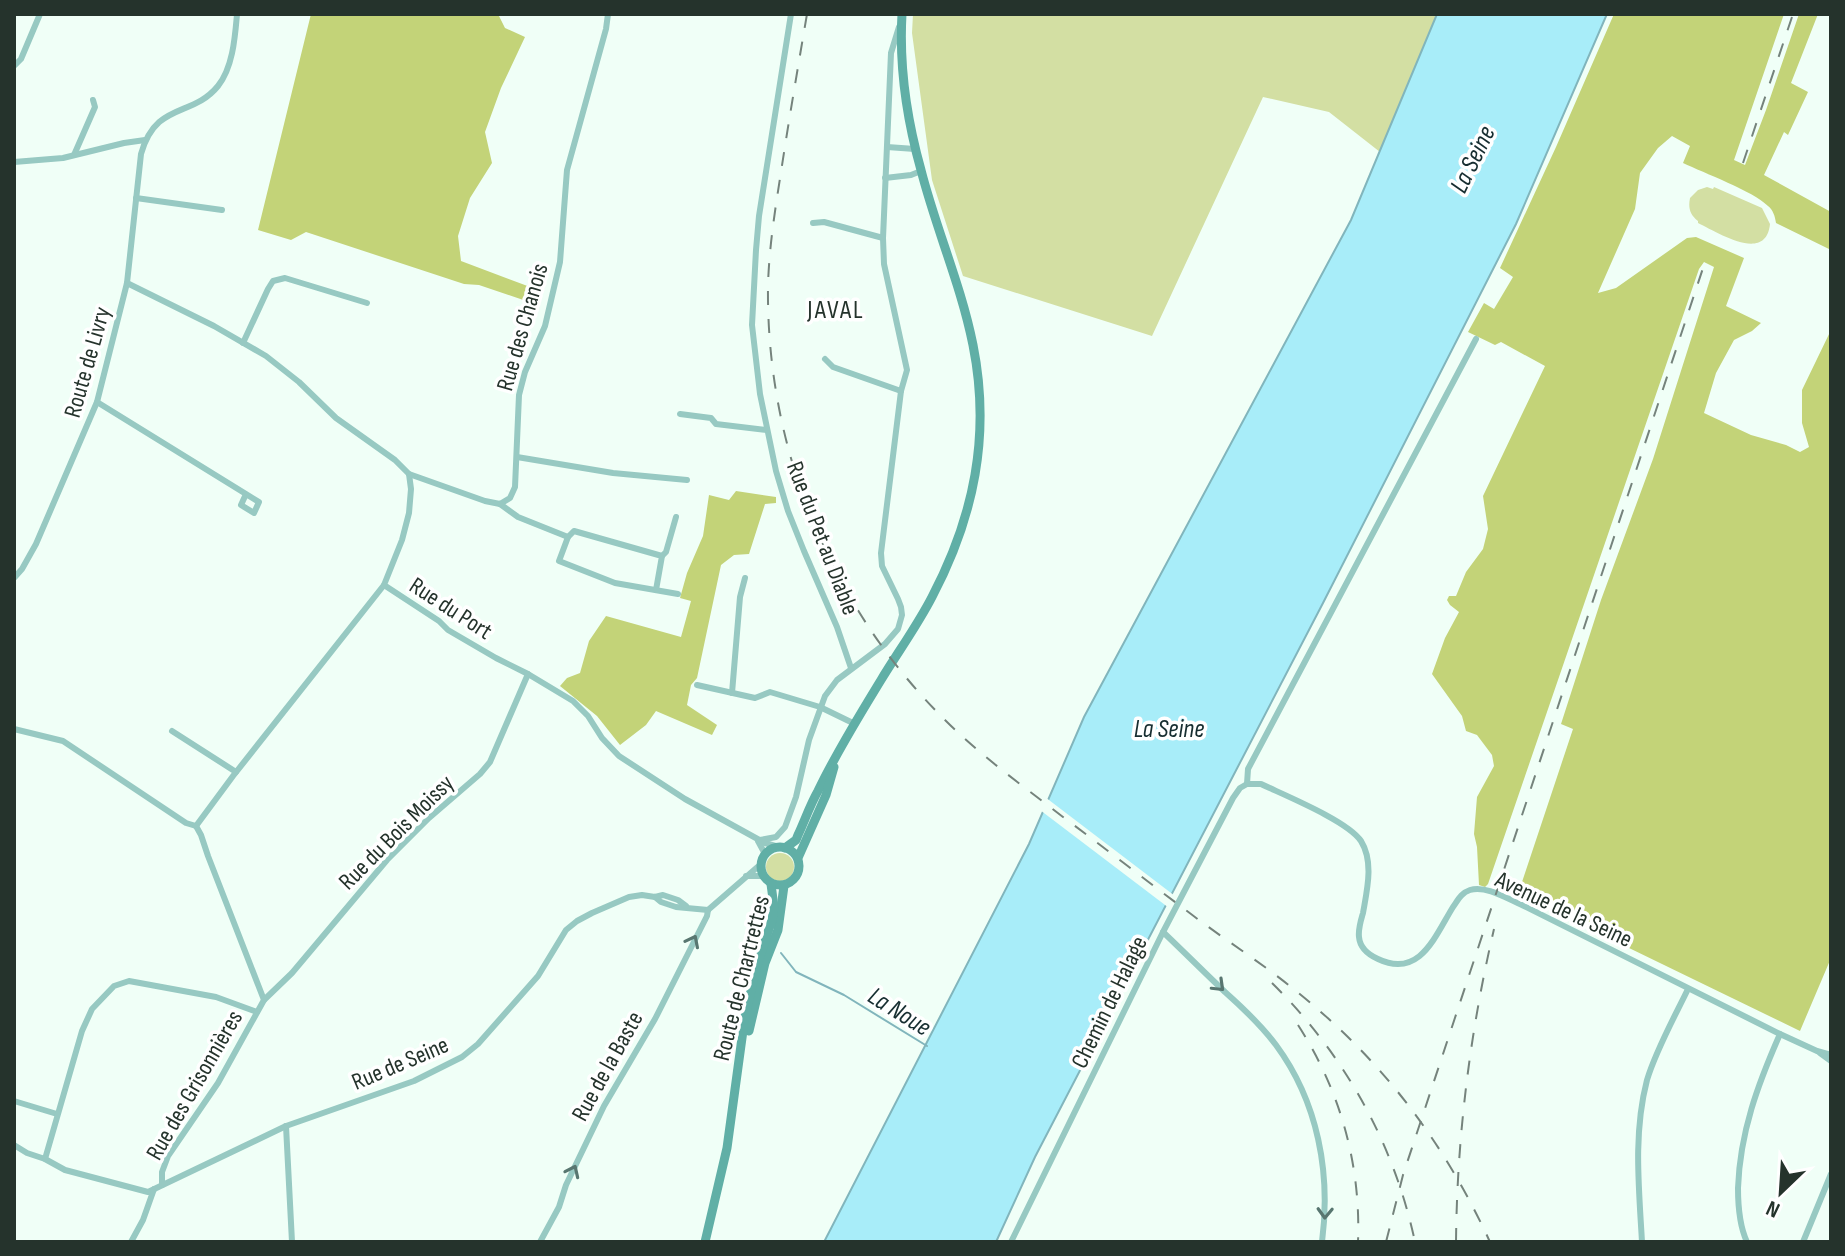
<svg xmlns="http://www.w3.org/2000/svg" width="1845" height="1256" font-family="'Sofia Sans Condensed',sans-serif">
	<rect width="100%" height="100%" fill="#f0fff7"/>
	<g fill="#d3dfa3">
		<path d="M913,14H1437L1380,152L1329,112L1263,97L1152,336L963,276L932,180L912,33Z"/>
		<path d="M1707,187L1713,189L1714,187L1762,208L1770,224C1766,264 1717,232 1698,223V221C1690,215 1688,208 1690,198L1698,190Z"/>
		<circle cx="780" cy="867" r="14"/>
	</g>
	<g fill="#c3d378">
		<path d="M311,14H498L505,28L525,37L501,88L485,132L492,163L470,198L458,236L461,261L541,291L538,305L479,285L464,284L306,232L291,240L258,230Z"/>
		<path d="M1614,14H1784L1734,160L1745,165L1766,110L1799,14H1818L1791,83L1808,92L1788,135L1784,132L1764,175L1831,212V250L1776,223C1775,216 1773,210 1768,206C1753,191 1704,173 1683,163L1690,146L1672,136L1658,148L1640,173L1635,209L1598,293L1616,288L1687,238L1696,237L1744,258L1726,306L1761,323L1752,331L1734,340L1716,373L1704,413L1751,435L1786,445L1800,452L1809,447L1802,423V390L1831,330V958L1800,1031L1518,894L1573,729L1561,724L1601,600L1653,459L1714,267L1704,262L1699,269L1488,884L1485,887L1479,885L1477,847L1474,834L1477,797L1494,766L1492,755L1477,735L1466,731L1462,716L1432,674L1445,638L1459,612L1450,605L1447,600L1449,596H1456L1466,572L1483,549L1488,529L1483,496L1545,366L1501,342L1495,345L1468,332L1484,303L1494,309L1513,277L1500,268L1556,147Z"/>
		<path d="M736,491L776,497V503L765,504L749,554L734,555L721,565L697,678L691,685L687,705L717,725L712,735L656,711L646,725L620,745L597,716L560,686L567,678L580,673L589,641L606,616L681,637L691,601L680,598L687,573L703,536L709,495L729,500Z"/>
	</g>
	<path fill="#a8edf9" stroke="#81b5bc" stroke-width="2" d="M1437,14H1607L1516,224L1323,603L1035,1157L996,1242H824L1029,844L1084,717L1351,220Z"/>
	<path fill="#f0fff7" d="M1045,797L1175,896L1169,908L1040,810Z"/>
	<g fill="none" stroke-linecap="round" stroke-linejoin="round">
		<path stroke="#81b5bc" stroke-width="2" d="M781,953L796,972L844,995L927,1046"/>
		<g stroke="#97c9c2" stroke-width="6">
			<path d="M791,14L759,216L756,250L752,325L760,394L776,471L788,511L804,551L837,627L851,668"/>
			<path d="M14,66L21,59L40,14"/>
			<path d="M887,147L915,149"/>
			<path d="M74,155L95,107L93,100"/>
			<path d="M14,162L63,158L124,143L145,140"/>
			<path d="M885,178L911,175L921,171"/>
			<path d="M136,198L222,210"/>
			<path d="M813,223L824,222L883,238"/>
			<path d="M127,283L214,326L266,356L299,382L336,418L395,460L409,474L411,489L409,513L402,540L384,585L439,621L448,630L496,658L528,674L573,701L588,716L602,738L619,756L685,799L765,843L779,847"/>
			<path d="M243,343L268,289L273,281L285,278L367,303"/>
			<path d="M825,359L833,367L901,391"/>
			<path d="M97,402L246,494L259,502L254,513L241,505L246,494"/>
			<path d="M680,414L711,418L716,424L767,430"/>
			<path d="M517,457L613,473L687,480"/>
			<path d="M409,474L485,501L500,504L510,498L515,487L519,395L525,372L545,326L560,262L567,170L606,29L608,14"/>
			<path d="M500,504L518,517L568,537L559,561L615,583L678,594"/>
			<path d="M568,537L574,531L662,556L656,590"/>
			<path d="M662,556L666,552L676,517"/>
			<path d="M14,578L22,569L36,544L97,402L127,283L141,154C156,101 192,118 218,86C233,67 235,37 237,14"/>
			<path d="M697,685L755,698L770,692L820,707L855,724"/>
			<path d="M732,693L740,597L745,578"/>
			<path d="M14,729L63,741L186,823L196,826"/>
			<path d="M172,731L236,772"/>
			<path d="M1247,784H1261C1284,795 1348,821 1361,841C1374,862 1367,890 1363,913C1361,920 1358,929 1359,937C1360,948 1369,955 1378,959C1420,979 1435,936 1453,907C1458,900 1461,893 1470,890C1486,885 1508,899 1522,905L1780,1034L1817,1051L1831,1055"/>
			<path d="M1247,784L1248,769L1476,339"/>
			<path d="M196,826L233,776L384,585"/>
			<path d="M760,840L776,837L785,827L796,797L809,740L825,696L837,680L885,644L898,629L902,615L901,607L898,599L882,566L881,553L901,391L907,370L884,264L883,238L891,53L899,27"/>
			<path d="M758,841L765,854"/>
			<path d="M746,876H763"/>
			<path d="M655,897L661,902L676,907L708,910"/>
			<path d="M708,910L761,864"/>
			<path d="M1163,932C1184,952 1204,972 1225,992C1243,1008 1261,1025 1276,1045C1318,1102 1331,1173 1322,1242"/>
			<path d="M264,1000L292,973L387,860L429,818L480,774L490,762L528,674"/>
			<path d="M1820,1053L1831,1061"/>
			<path d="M14,1101L57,1114"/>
			<path d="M286,1126L292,1242"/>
			<path d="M14,1145L27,1153L45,1159L65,1170L148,1192L286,1126L414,1081L462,1057L478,1044L538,976L566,930L577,921L592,913L629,897L642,895L655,897L663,895L678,900L686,906"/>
			<path d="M45,1159L82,1031L92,1009L114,986L129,981L216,997L257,1012"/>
			<path d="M162,1185V1172L168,1156L218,1083L264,1000L208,856L201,835L196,826"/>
			<path d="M131,1242L143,1220L154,1189"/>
			<path d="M540,1242L559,1207L566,1185L604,1106L655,1019L707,916L708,910"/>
			<path d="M1011,1242L1163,932L1233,798L1240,788L1247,784"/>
			<path d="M1642,1242C1639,1188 1633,1134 1647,1080C1656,1050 1674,1018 1688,989"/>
			<path d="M1747,1242C1739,1225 1738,1206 1738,1188C1740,1132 1758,1084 1780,1034"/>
			<path d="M1803,1242L1831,1174"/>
		</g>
		<g stroke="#60afa6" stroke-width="9">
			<circle cx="780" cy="866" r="19"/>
			<path d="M785,848L796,840L798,835C805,820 810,805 818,791C836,753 859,716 881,680C898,652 917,626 932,597C974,517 991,435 973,345C961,285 936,229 921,170C907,120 899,66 902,14"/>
			<path d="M798,858L826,795L834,767"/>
			<path d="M749,1031L765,963L778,930L784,886"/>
			<path d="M705,1242L727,1148L745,1016L757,965L772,920L774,907L771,884"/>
		</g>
		<g stroke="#75837c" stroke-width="2" stroke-dasharray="14 14" stroke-linecap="butt">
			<path d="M807,14C798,67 789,119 781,172C775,210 769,248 768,286C766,448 830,606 945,720C981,756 1023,786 1063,817C1106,849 1148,882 1191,914C1225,940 1262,963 1296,991C1382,1060 1444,1142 1490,1242"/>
			<path d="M1743,163L1793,14"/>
			<path d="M1272,983C1344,1054 1394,1143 1415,1242"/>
			<path d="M1298,1025C1340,1090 1361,1164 1358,1242"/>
			<path d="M1386,1242L1403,1175L1443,1054L1706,259"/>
			<path d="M1456,1242C1457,1136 1470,1032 1494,929"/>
		</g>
	</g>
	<defs><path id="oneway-chevron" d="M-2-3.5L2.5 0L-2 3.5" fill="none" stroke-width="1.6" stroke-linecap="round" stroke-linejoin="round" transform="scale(2)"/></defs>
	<g stroke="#587670">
		<use href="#oneway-chevron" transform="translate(693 941) rotate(-63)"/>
		<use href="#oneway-chevron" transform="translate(1219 986) rotate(44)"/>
		<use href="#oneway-chevron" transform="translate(573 1171) rotate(-65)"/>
		<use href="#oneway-chevron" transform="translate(1325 1213) rotate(92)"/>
	</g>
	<g text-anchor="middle" stroke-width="7" stroke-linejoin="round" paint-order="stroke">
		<g font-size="24" fill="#25332c" stroke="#fff">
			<text transform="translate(522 327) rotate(-74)" y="8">Rue des Chanois</text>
			<text transform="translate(87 362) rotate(-74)" y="8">Route de Livry</text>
			<text transform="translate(823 538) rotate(69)" y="8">Rue du Pet au Diable</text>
			<text transform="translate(451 608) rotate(33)" y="8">Rue du Port</text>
			<text transform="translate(396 832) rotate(-45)" y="8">Rue du Bois Moissy</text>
			<text transform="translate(1564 909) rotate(25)" y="8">Avenue de la Seine</text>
			<text transform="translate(741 978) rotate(-76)" y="8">Route de Chartrettes</text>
			<text transform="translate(1109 1002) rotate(-64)" y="8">Chemin de Halage</text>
			<text transform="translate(400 1063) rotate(-23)" y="8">Rue de Seine</text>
			<text transform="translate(607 1066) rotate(-61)" y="8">Rue de la Baste</text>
			<text transform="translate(194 1085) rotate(-60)" y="8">Rue des Grisonnières</text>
		</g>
		<g font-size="26" font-style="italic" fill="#172e31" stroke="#fff">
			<text transform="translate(1472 159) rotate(-64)" y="9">La Seine</text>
			<text x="1169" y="737">La Seine</text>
			<text transform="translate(900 1011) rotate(32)" y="9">La Noue</text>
		</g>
		<g font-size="26" letter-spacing="2" fill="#25332c" stroke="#fff">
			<text x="836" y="318">JAVAL</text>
		</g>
	</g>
	<rect width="1845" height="1256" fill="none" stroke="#25332c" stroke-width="32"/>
	<g transform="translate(1781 1192) rotate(205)" stroke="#ffffff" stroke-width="6" paint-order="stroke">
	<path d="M0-6L14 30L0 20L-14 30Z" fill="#25332c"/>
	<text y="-12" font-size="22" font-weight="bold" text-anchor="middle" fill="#25332c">N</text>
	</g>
</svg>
